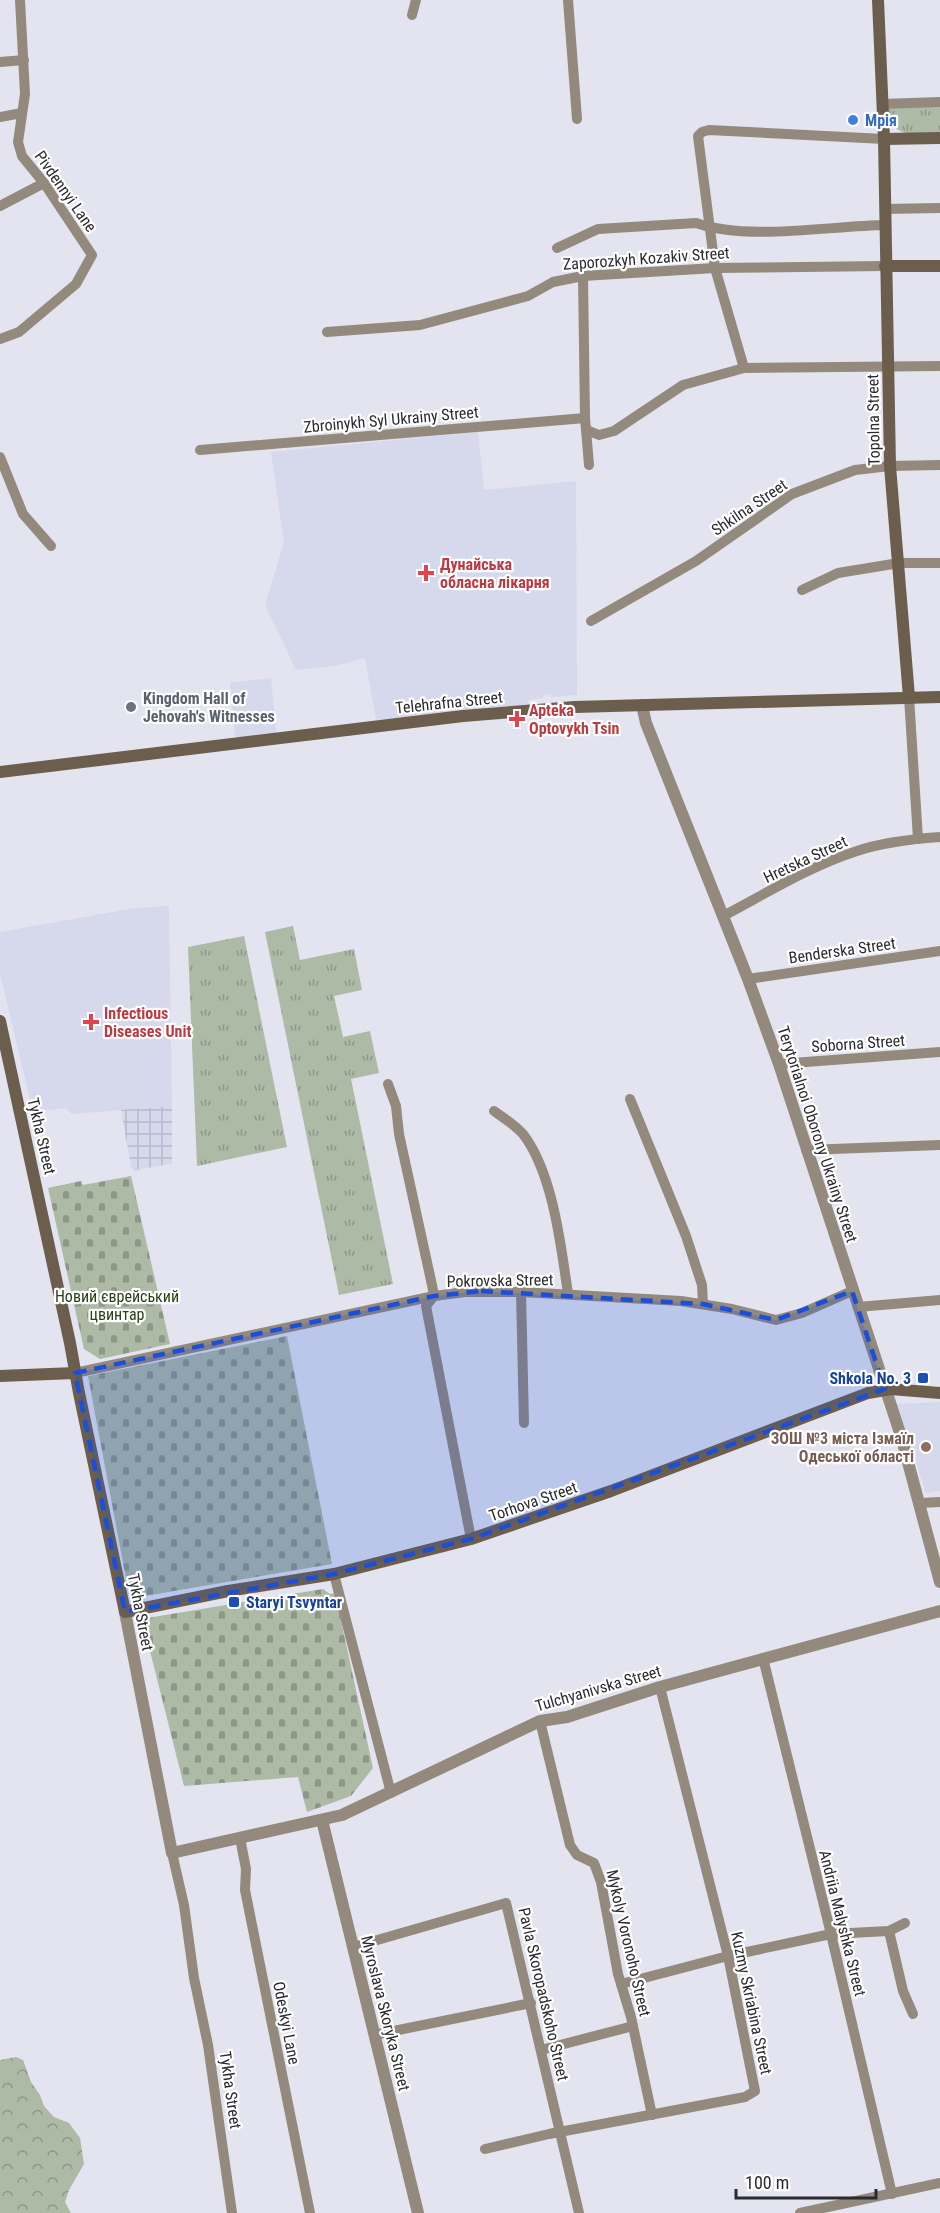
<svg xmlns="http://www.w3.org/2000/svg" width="940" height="2213" font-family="'Roboto Condensed',sans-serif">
	<defs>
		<pattern id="industrial-grid" width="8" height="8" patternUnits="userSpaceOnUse" patternTransform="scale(1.5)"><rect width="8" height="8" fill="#d6d8ec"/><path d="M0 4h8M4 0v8" fill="none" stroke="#b8bacb"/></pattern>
		<pattern id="grass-tufts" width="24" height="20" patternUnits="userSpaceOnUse" patternTransform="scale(1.5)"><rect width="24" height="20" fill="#adbaa6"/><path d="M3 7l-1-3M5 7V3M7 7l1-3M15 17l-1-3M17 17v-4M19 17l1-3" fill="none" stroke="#8d9788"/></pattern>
		<pattern id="forest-crowns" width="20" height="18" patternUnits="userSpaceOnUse" patternTransform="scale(1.5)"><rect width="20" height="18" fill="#adbaa6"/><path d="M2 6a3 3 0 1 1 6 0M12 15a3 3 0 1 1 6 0" fill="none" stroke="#8d9788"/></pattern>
		<pattern id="cemetery-stones" width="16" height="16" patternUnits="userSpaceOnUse" patternTransform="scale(1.5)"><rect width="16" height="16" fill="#adbaa6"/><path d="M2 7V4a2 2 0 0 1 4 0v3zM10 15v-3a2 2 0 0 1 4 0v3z" fill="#8d9788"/></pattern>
	</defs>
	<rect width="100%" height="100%" fill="#e3e4f0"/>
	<g fill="#d6d8ec">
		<path d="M478,432L484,490L576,481L577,695L551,697V694L543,695V698L528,700L529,705L376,720L365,658L334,666L296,670L265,605L284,542L271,452Z"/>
		<path d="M271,678L277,741L236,745L230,683Z"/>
		<path d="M169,906L172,1106L72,1114L66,1108L33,1112L0,974V932L135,908Z"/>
		<path d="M940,1402V1491L926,1493L897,1404Z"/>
	</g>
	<path fill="url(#industrial-grid)" d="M172,1106V1164L135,1170L131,1167L121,1110Z"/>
	<g fill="url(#grass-tufts)">
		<path d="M940,104V134C925,134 900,139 891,122C889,118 889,112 888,108Z"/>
		<path d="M293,926L300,960L354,949L362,990L334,996L343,1037L370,1031L379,1073L351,1079L393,1284L339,1295L265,932Z"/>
		<path d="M244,936L287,1147L197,1166L188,947Z"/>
	</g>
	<path fill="url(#forest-crowns)" d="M16,2057L23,2060L31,2082L40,2095L44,2106L54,2117L69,2123L80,2138L84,2164L69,2190L65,2202L71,2213H0V2060Z"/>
	<g fill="url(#cemetery-stones)">
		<path d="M131,1176L170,1344L100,1359L84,1349L48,1188L81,1181L83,1185Z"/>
		<path d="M287,1336L332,1564L139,1597L127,1584L88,1376Z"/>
		<path d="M323,1589L330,1594L335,1593L373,1768L351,1796L307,1812L298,1777L184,1786L144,1627L147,1618Z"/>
	</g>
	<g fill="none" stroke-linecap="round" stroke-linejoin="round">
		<g stroke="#93897d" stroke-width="10">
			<path d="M568,0L577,119"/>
			<path d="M412,15L416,0"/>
			<path d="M0,62L24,60"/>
			<path d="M882,104L940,102"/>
			<path d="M0,117L22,113"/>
			<path d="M0,206L44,183"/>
			<path d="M885,209L940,208"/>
			<path d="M557,248L598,229L696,223C748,241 829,226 885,225"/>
			<path d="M583,276L585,418L589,465"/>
			<path d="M327,332L420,325L528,296L553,282L583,276L715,268L885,266"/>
			<path d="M0,339L19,332L76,284L92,255L44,183L22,156L18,142L25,94L20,0"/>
			<path d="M744,368L715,268L698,136L702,132L709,130L884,139"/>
			<path d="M587,430L599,435L614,431L683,385L744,368L940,366"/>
			<path d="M200,450L585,418"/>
			<path d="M0,457L23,514L51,546"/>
			<path d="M802,590L838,573L899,563H940"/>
			<path d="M591,621L696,561L792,494L855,470L890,466L940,465"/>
			<path d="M909,697L918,839"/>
			<path d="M723,916C767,893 810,866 857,851C883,842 913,839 940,837"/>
			<path d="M748,979L940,951"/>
			<path d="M779,1064L940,1052"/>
			<path d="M388,1084L396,1106L399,1134L432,1285L434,1296L426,1306L471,1539"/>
			<path d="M630,1099L686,1236L702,1285L703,1304"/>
			<path d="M494,1111C504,1118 515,1125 523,1134C553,1173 561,1246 568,1294"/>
			<path d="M806,1150L940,1145"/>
			<path d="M521,1292L524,1423"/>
			<path d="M858,1307L940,1300"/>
			<path d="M75,1373L434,1296L465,1292H521L681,1301L732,1309L776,1320L802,1313L852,1291"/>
			<path d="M920,1503L940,1502"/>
			<path d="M334,1574L391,1793"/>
			<path d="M763,1658L831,1934L892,2194"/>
			<path d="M540,1721L570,1845L577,1855L594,1863L601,1882L618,1974L631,2017L652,2115"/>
			<path d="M240,1838L246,1869L245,1890L310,2213"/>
			<path d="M172,1853L184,1905L194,1978L208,2045L232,2213"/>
			<path d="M889,1931L903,1991L913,2014"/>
			<path d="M353,1947L506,1903L579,2213"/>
			<path d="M621,1984L728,1956L831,1934L889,1931L905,1923"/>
			<path d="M374,2035L531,2003"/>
			<path d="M541,2050L633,2026"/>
			<path d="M485,2149L549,2134L745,2097L755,2091L728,1956L660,1687"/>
			<path d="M800,2213L940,2183"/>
		</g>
		<g stroke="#93897d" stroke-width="12">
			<path d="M642,705L646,723L748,979L779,1064L901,1436L940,1582"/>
			<path d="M125,1612L172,1853L342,1815L540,1721L567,1717L660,1687L940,1611"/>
			<path d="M322,1820L418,2213"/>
		</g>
		<g stroke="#6c5e4d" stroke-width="12">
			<path d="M878,0L884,139L890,466L909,697"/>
			<path d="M884,139L940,138"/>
			<path d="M885,266H940"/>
			<path d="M0,772L463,716L575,707L940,697"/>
			<path d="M0,1021L70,1343L79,1393L125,1612L228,1591L334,1574L471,1539L611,1491L868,1393L891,1389L940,1393"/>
			<path d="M0,1376L75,1373"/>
		</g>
	</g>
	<path fill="#1d4ed8" fill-opacity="0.2" stroke="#1d4ed8" stroke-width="4.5" stroke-dasharray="12 8" stroke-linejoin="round" d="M481,1291L703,1304L776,1320L852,1291L885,1389L471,1539L334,1574L125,1612L75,1373L434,1296Z"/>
	<circle fill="#3f7fe0" stroke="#fff" stroke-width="2" cx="853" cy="120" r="6"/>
	<g fill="#e0444e" stroke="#fff" stroke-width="2">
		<path d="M423 564h6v6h6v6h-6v6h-6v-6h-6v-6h6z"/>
		<path d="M514 710h6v6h6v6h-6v6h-6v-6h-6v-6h6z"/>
		<path d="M88 1013h6v6h6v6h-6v6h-6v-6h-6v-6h6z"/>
	</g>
	<circle fill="#6b7280" stroke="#fff" stroke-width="2" cx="131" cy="707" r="6"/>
	<g fill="#1a4fb4" stroke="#fff" stroke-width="2">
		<rect x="917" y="1372" width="12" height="12" rx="3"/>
		<rect x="228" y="1596" width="12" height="12" rx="3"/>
	</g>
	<circle fill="#8d6e63" stroke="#fff" stroke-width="2" cx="926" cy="1447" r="6"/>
	<g text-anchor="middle" stroke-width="4.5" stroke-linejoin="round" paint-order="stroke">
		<g font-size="16" font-weight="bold" fill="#366cbe" stroke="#fff" text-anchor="start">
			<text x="865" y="126">Мрія</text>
		</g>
		<g font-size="16" fill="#2a2a2f" stroke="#fff">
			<text transform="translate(66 191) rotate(55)" y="6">Pivdennyi Lane</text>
			<text transform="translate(646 258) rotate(-4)" y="6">Zaporozkyh Kozakiv Street</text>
			<text transform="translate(391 419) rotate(-5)" y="6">Zbroinykh Syl Ukrainy Street</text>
			<text transform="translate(873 420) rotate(-91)" y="6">Topolna Street</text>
			<text transform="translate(749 507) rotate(-34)" y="6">Shkilna Street</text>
			<text transform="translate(449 702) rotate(-6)" y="6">Telehrafna Street</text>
			<text transform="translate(805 859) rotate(-25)" y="6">Hretska Street</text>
			<text transform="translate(842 950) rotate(-8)" y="6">Benderska Street</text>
			<text transform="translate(858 1043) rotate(-4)" y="6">Soborna Street</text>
			<text transform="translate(818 1134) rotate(72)" y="6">Terytorialnoi Oborony Ukrainy Street</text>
			<text transform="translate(42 1136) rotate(77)" y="6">Tykha Street</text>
			<text transform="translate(500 1280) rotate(-1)" y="6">Pokrovska Street</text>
			<text transform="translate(533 1501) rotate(-19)" y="6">Torhova Street</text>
			<text transform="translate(141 1612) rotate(79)" y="6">Tykha Street</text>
			<text transform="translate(598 1688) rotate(-16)" y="6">Tulchyanivska Street</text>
			<text transform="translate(843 1923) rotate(76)" y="6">Andriia Malyshka Street</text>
			<text transform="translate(629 1943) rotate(77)" y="6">Mykoly Voronoho Street</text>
			<text transform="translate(544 1994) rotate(77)" y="6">Pavla Skoropadskoho Street</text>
			<text transform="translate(752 2003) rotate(78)" y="6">Kuzmy Skriabina Street</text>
			<text transform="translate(386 2013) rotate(76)" y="6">Myroslava Skoryka Street</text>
			<text transform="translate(287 2023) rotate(79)" y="6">Odeskyi Lane</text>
			<text transform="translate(231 2090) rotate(82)" y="6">Tykha Street</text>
		</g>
		<g font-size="16" font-weight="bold" fill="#be3a42" stroke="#fff" text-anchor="start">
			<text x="440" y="570">Дунайська<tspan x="440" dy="18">обласна лікарня</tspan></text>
			<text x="529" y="716">Apteka<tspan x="529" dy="18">Optovykh Tsin</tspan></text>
			<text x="104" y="1019">Infectious<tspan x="104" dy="18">Diseases Unit</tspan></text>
		</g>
		<g font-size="16" font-weight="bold" fill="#5b616d" stroke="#fff" text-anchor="start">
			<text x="143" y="704">Kingdom Hall of<tspan x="143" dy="18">Jehovah's Witnesses</tspan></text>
		</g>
		<g font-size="16" fill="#274115" stroke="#fff">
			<text x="117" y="1302">Новий єврейський<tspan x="117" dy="18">цвинтар</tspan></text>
		</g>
		<g font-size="16" font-weight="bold" fill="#164399" stroke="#fff" text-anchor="end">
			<text x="911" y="1384">Shkola No. 3</text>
			<text x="246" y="1608" text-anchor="start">Staryi Tsvyntar</text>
		</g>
		<g font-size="16" font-weight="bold" fill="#785e54" stroke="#fff" text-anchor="end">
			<text x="914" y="1444">ЗОШ №3 міста Ізмаїл<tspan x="914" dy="18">Одеської області</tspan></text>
		</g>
	</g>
	<path d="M736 2189v9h140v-9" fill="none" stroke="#2a2a2f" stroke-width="3"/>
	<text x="745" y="2189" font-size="18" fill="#2a2a2f" stroke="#ffffff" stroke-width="4.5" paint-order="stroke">100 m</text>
</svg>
